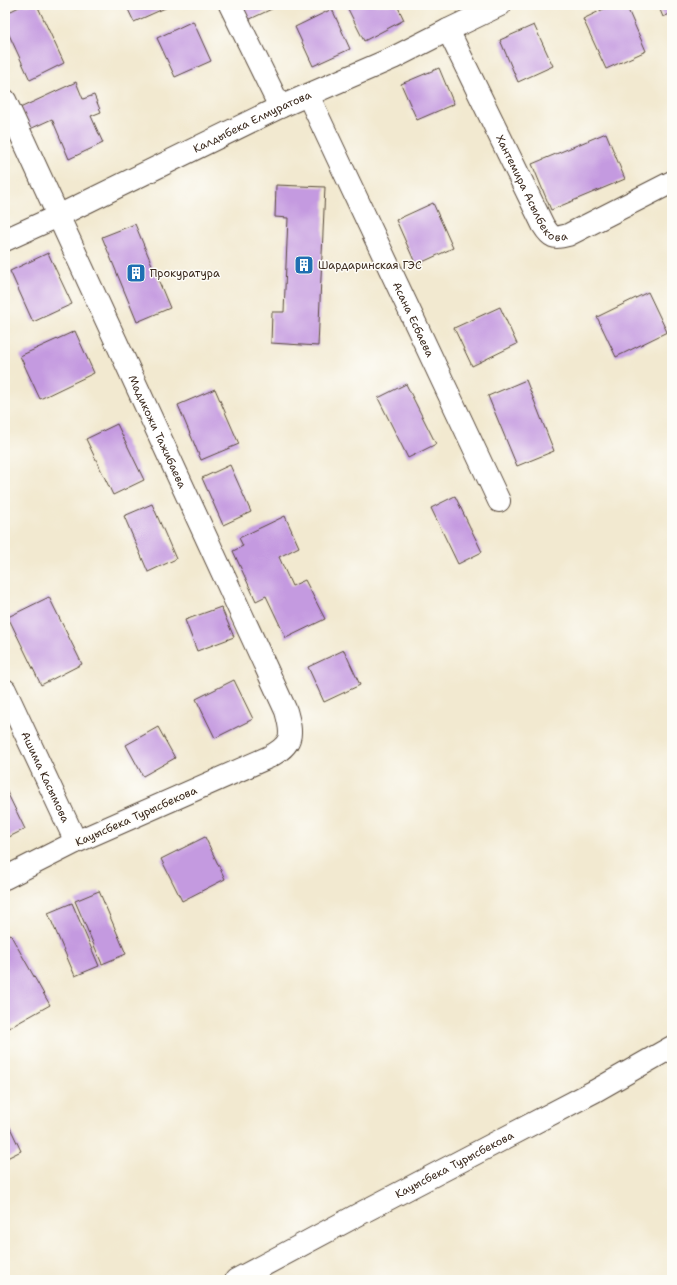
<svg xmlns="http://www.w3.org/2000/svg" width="677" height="1285" font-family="'Shantell Sans',sans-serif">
	<rect width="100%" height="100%" fill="#fdfcf7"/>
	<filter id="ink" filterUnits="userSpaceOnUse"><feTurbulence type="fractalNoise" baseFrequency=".025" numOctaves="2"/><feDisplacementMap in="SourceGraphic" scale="8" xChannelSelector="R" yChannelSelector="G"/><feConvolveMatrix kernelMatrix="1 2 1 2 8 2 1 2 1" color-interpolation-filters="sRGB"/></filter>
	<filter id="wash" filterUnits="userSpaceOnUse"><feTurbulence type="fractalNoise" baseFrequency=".012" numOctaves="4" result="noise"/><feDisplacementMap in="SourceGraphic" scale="16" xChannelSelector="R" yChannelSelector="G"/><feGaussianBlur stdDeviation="0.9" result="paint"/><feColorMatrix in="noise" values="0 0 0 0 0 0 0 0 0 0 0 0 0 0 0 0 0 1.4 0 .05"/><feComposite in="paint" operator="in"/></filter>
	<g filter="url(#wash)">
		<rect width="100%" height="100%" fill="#f2e9d0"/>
		<g id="blocks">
			<g fill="#c49ae0">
				<path d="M23,5H37L64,63L30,80L5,26V14Z"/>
				<path d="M126,5H172L134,22Z"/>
				<path d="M239,5H277L278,6L246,21Z"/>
				<path d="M346,5H397L404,20L364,41Z"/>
				<path d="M612,5H626L646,51L606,69L583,19Z"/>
				<path d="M658,5H672V13L663,17Z"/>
				<path d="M332,9L350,49L313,66L295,27Z"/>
				<path d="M193,21L211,61L175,77L157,38Z"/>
				<path d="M534,25L553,66L518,82L500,40Z"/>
				<path d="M439,68L454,104L417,120L401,84Z"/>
				<path d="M76,82L83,99L94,95L101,112L91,116L103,143L69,159L52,119L30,129L20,108Z"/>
				<path d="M606,133L625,179L551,210L532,164Z"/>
				<path d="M276,185L325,187L318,346L271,343L272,312H284L288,218L275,217Z"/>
				<path d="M433,203L453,248L416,265L396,220Z"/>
				<path d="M135,224L170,308L137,322L102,237Z"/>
				<path d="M48,253L72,304L33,322L10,271Z"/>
				<path d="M648,292L667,332L616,357L597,317Z"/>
				<path d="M500,307L517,344L472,366L454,328Z"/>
				<path d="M75,331L94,373L40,399L20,356Z"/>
				<path d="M526,380L554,451L517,466L488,396Z"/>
				<path d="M406,384L436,444L408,458L378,398Z"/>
				<path d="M215,389L239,444L201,460L178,405Z"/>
				<path d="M117,424L144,480L113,495L86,439Z"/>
				<path d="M230,465L251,512L223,525L202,478Z"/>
				<path d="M455,496L482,552L458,564L431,508Z"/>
				<path d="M152,504L176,559L148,572L124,516Z"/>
				<path d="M285,516L299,547L279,557L292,586L305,580L325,619L286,638L266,596L256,601L233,551L243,546L239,538Z"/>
				<path d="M49,597L82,664L41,685L8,617Z"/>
				<path d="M221,607L234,637L197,651L185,620Z"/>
				<path d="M344,650L360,685L324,702L308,667Z"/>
				<path d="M234,680L253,719L215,738L196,699Z"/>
				<path d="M158,727L175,758L143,776L126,745Z"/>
				<path d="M5,788L25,829L5,839Z"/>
				<path d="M205,837L225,879L182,901L161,859Z"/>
				<path d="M99,891L126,954L102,964L75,901Z"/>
				<path d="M72,903L99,966L75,976L48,913Z"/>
				<path d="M10,934L50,1005L9,1028L5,1020V937Z"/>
				<path d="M5,1117L21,1151L5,1159Z"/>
			</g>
		</g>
	</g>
	<g filter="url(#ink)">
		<use href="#blocks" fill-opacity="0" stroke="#564739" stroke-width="1"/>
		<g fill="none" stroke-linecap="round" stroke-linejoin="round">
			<defs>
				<g id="street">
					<path d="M230,5L280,107"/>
					<path id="s1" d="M448,30L543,225C551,238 554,239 568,235L672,182"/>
					<path id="s2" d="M308,95L499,501"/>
					<path id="s3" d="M5,100L286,711C293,736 293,744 269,757L76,842L5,878"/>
					<path id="s4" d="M5,240L58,216L280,107L393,58L448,30L500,5"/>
					<path id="s5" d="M5,690L76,842"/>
					<path id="s6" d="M236,1280L365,1211L595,1091L672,1047"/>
				</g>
			</defs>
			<use href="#street" stroke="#564739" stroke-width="24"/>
			<use href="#street" stroke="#fff" stroke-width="22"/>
		</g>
	</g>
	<defs>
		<symbol id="building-square" viewBox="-11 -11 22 22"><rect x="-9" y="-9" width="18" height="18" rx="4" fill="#1f6fb2" stroke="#fdfcf7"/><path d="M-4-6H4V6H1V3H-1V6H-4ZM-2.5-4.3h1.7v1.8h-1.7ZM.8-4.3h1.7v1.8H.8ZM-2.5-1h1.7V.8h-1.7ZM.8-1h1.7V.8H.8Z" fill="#fff"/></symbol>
	</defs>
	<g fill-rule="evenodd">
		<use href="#building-square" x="293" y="254" width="22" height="22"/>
		<use href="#building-square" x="125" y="262" width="22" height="22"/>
	</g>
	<g text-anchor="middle" stroke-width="3" stroke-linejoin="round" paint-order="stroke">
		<g font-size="11" fill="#3b2a1e" stroke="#fdfcf7">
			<text dy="4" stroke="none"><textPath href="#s4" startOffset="274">Калдыбека Елмуратова</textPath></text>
			<text dy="4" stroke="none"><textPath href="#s1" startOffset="182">Хантемира Асылбекова</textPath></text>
			<text dy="4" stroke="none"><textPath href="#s2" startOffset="248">Асана Есбаева</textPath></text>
			<text dy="4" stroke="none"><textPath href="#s3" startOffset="365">Мадикожи Тажибаева</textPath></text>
			<text dy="4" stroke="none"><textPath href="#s5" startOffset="96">Ашима Касымова</textPath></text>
			<text transform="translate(136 816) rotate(-24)" y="4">Кауысбека Турысбекова</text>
			<text dy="4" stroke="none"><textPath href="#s6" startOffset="247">Кауысбека Турысбекова</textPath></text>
		</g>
		<g font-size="11" fill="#3b2a1e" stroke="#fdfcf7" text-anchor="start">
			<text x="318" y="269">Шардаринская ГЭС</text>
			<text x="150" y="277">Прокуратура</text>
		</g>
	</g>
	<rect width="677" height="1285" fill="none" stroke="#fdfcf7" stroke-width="20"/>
</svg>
